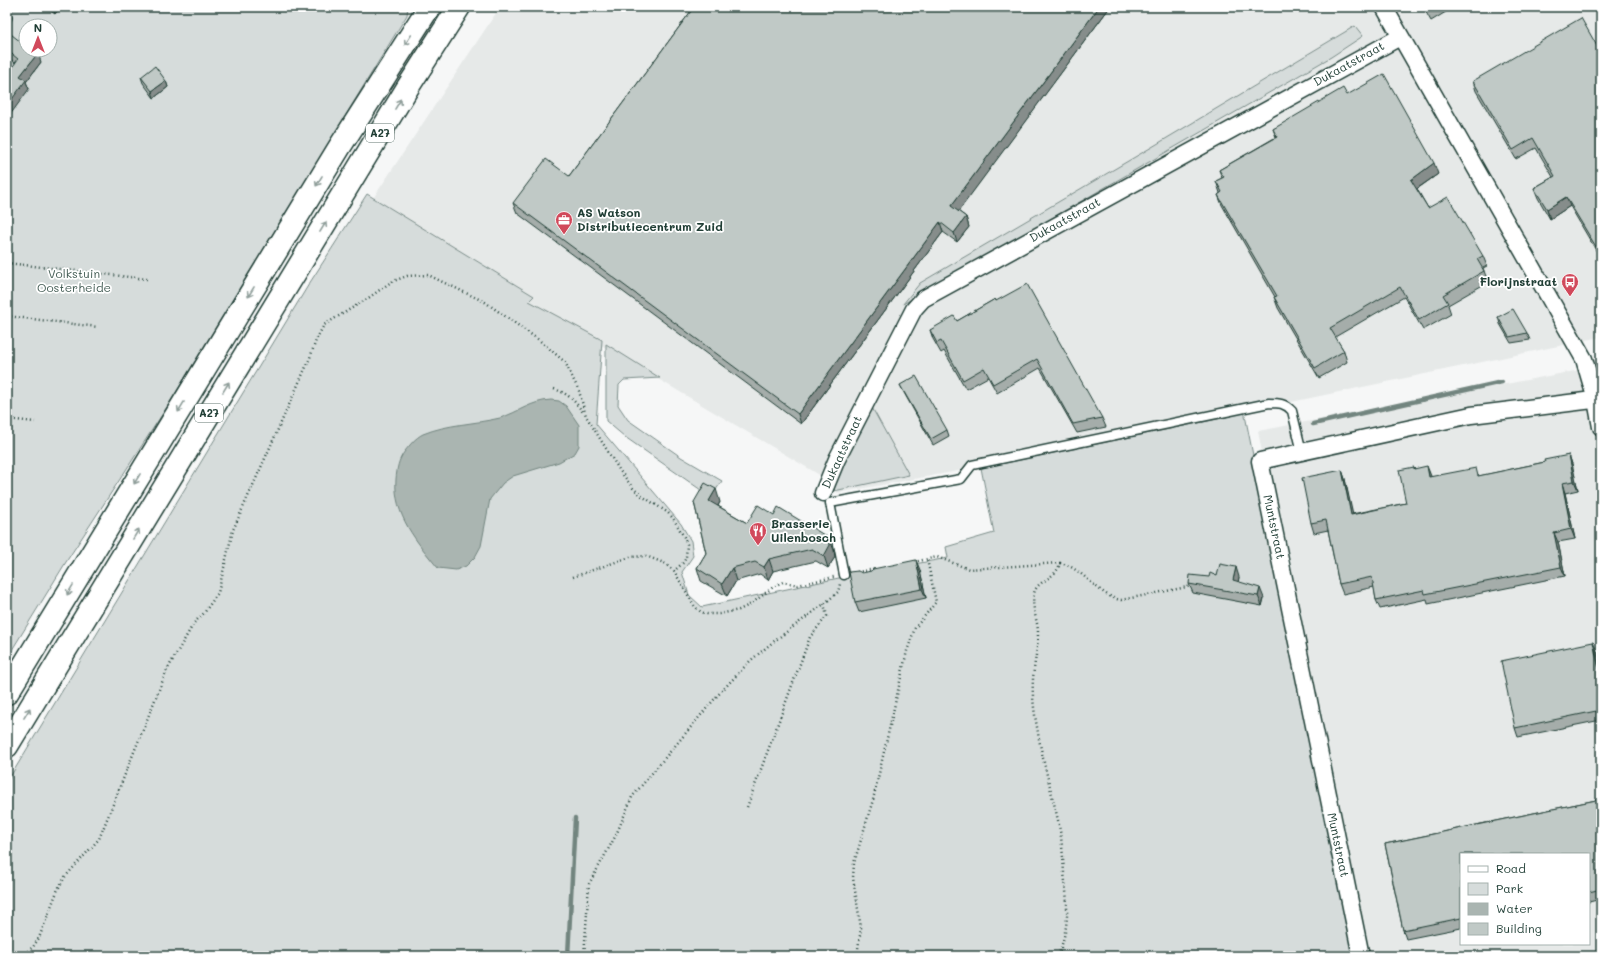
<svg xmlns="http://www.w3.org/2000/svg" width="1608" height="963" font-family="Mali,sans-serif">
	<rect width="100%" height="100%" fill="#f6f7f7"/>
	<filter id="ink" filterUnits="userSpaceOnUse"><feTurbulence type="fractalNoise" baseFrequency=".025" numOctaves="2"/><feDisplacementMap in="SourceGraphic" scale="8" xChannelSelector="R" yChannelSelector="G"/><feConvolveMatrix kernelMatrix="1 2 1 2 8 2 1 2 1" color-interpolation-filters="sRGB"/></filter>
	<g filter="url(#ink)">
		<g fill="#e6e9e8" fill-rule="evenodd">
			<path d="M500,7H1601V337L991,465L837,493L833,483L368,206Z"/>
			<path d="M1601,366V956H1358L1258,431ZM1461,854H1589V944H1461Z"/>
		</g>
		<g fill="#d6dcdb" stroke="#7a8c88" fill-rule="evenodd">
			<path d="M7,7H408L407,15L167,407L66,562L7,658ZM26,26H50V50H26Z"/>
			<path d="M1355,26L1363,36L1331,57L903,304L920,283L1152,147Z"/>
			<path d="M367,194L534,296L529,301L602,340L596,424L681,524L691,541L693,556L682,572L689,595L702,607L853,575L948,558L946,547L994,533L981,468L1227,417L1226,409L1243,405L1331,848L1355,956H7V782L309,284Z"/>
			<path d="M606,344L660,378L624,380L619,385L618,405L628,420L681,457L722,481L711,497L625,437L606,421Z"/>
			<path d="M870,404L909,475L834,491L835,476Z"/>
		</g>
		<path fill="#aab5b1" stroke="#72857f" d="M551,400L559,401L566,406L579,425V446L575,453L559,462L513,476L503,483L490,499L481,546L475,557L466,566L456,570L438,568C417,542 393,515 396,479C397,469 398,460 405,451C410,445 415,438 423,434C447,424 475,424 500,418C519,412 531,401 551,400Z"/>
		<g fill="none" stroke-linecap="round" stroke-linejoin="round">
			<g stroke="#72857f" stroke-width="4.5">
				<path d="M1313,424L1502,382"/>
				<path d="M568,956L575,818"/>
			</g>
			<defs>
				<g id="service">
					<path d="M7,17V18"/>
					<path d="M844,575L830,503L961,479L972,465L1269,403C1279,403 1285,403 1292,411L1302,452"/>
				</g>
				<g id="minor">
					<path d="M1384,7L1584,359L1596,400L1601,427"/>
					<path d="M823,493L837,459L914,309L923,299L1400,37"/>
					<path d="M1361,956L1260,461L1471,415L1601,399"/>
				</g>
				<g id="motorway">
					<path d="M7,693L339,148L429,7"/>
					<path d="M7,746L408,87L459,7"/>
				</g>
			</defs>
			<use href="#service" stroke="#1f3d34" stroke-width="11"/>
			<use href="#minor" stroke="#1f3d34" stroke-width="19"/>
			<use href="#motorway" stroke="#1f3d34" stroke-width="25"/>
			<g stroke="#1f3d34" stroke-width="2.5" stroke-dasharray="1 3" stroke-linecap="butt">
				<path d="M7,263L147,279"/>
				<path d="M7,316L98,327"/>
				<path d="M554,389C568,393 576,402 584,414"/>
				<path d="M7,419L35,422"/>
				<path d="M914,562L937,557L969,569L1060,563C1056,580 1036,580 1034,594C1031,608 1038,620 1038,633C1038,648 1034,664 1033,679C1032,695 1034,711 1037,727C1042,760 1052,792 1059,825C1062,840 1063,857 1064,873C1068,906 1070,924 1058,956"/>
				<path d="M1060,563C1084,568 1096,595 1121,600L1192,586"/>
				<path d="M857,572L876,569"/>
				<path d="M573,577L630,557L646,556L664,563L674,571L695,607L701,612L707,614H719L739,610L751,604L776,585L783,582L798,585L834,577"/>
				<path d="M747,807L810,637L827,616L824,604"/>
				<path d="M21,956L33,947L39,938L58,889L65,877L99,839L167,670L194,623L204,613L218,593L233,530L310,358L316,340L324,325L367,299L391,282L407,276L428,275L485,302L539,340L565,362L579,391L586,416L620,471L633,488L642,496L667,512L673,518L684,537L687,544L686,557L684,562L674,571"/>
				<path d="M584,956L589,884L616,835L632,797L717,696L750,661L773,642L824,604L838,592L840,584"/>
				<path d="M857,956L861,928L853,878L854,863L873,800L907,651L915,628L936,602L927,559"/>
			</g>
			<use href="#service" stroke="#fff" stroke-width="8"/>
			<use href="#minor" stroke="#fff" stroke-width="16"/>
			<use href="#motorway" stroke="#fff" stroke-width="22"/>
		</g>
		<g fill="#a5adaa" stroke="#1f3d34">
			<path d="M45,7H60L55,14Z"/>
			<path d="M694,7H1110L958,211L966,217L969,227L957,242L943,232L801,424L517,213L513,203L569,176Z"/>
			<path d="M1423,7H1454L1431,21Z"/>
			<path d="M7,31L41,62L26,82L29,89L15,63L7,56Z"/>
			<path d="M1601,53V259L1570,206L1550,219L1538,198L1534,188L1553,177L1536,148L1516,159L1476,91L1473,81Z"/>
			<path d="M141,77L166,81L168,87L154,98L143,83Z"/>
			<path d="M1347,95L1438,174L1417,189L1428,208L1483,256L1487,266L1483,268L1488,282L1448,305L1451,314L1423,330L1404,297L1335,337L1344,351L1347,362L1319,378L1278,308L1274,297H1275L1222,205L1218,195L1220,193L1216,181L1222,178L1219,170L1276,137L1273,129Z"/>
			<path d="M995,299L1102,418L1106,427L1077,433L1040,368L997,393L988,377L966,389L944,351L941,353L933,339L930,330L957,321Z"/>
			<path d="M1498,317L1527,333L1530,340L1511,343L1500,324Z"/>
			<path d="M900,385L947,430L949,436L933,445L903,391Z"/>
			<path d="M1569,455L1572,464L1578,490L1565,493L1575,539L1558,542L1565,576L1428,604L1427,599L1380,609L1376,600L1374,587L1343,594L1339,584L1328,530L1314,533L1311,523L1342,470L1345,479L1352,514L1406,503L1414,467L1415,469L1431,477L1479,476L1545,462Z"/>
			<path d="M694,502H720L718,506L747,523L834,550L835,557L828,568L816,561L773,571L768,580L760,574L736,581L727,596L701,581L697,568L706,553Z"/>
			<path d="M920,570L926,598L859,612L855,602Z"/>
			<path d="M1217,576L1239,577L1238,582L1264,598L1262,606L1193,593L1189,584Z"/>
			<path d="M1597,651L1601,672V720L1518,737L1515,728Z"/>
			<path d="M1601,799V899L1589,902V854H1461V928L1406,939L1403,930L1385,844Z"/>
		</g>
		<g fill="#868d8b" stroke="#1f3d34">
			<path d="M53,7H60L55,14L53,8Z"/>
			<path d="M1099,7H1110L955,216L951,206Z"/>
			<path d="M38,53L41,62L26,82L29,89L7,119V106L20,76Z"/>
			<path d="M166,81L168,87L154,98L152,91Z"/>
			<path d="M1434,163L1438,174L1415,190L1411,180Z"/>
			<path d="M1566,197L1570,206L1550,219L1547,209Z"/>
			<path d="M966,217L969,227L957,242L954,233Z"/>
			<path d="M940,222L943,232L801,424L798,414Z"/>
			<path d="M1569,455L1572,464L1578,490L1574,481Z"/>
			<path d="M1427,466L1431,476L1433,487L1429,477Z"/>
			<path d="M1342,470L1345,479L1355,524L1351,515Z"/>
			<path d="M1562,483L1565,493L1575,539L1571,529Z"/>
			<path d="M716,489L720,502L714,513L709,501Z"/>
			<path d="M1554,533L1558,542L1565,576L1561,567Z"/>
			<path d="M829,538L834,550L835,557L828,568L824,556Z"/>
			<path d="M769,559L773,571L768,580L764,567Z"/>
			<path d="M916,560L920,570L926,598L922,589Z"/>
			<path d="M1236,567L1239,577L1237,590L1233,580Z"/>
			<path d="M732,568L736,581L727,596L722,584Z"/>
			<path d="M1260,588L1264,598L1262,606L1258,596Z"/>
			<path d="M1593,642L1597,651L1601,672V679Z"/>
		</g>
		<g fill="#c0c9c6" stroke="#1f3d34">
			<path d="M694,7H1099L951,206L966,217L954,233L940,222L798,414L513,203L546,159L569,176Z"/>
			<path d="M1425,7H1434L1427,11Z"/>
			<path d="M1581,18L1601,53V255L1566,197L1547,209L1534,188L1555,176L1533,138L1513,150L1473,81Z"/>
			<path d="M7,31L26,46V50H33L38,53L20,76L26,80L7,106V75L18,59L7,50Z"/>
			<path d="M155,66L166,81L152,91L141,77Z"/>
			<path d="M1384,74L1434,163L1411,180L1428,208L1448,197L1483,256L1477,259L1484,271L1443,295L1448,303L1419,320L1400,287L1330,328L1344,351L1315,368L1274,297L1277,296L1218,195L1222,192L1216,181L1224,177L1219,170L1277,137L1273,129L1343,88L1347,95Z"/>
			<path d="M1027,284L1102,418L1073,424L1037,359L993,384L984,368L963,380L941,341L937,343L930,330L954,316L957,321L995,299L996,301Z"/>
			<path d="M1513,309L1527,333L1509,337L1498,317Z"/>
			<path d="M916,376L947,430L931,439L900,385Z"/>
			<path d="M1569,455L1574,481L1562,483L1571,529L1554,533L1561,567L1425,594L1424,590L1376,600L1372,577L1339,584L1326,520L1311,523L1302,478L1342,470L1351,515L1406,503L1399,470L1414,467V469L1427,466L1429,477L1476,468L1478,476L1545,462L1544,460Z"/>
			<path d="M705,483L716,489L709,501L747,523L758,505L774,515L778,507L829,538L830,545L824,556L812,549L769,559L764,567L755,562L732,568L722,584L697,568L706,553L694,502Z"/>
			<path d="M916,560L922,589L855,602L849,572L858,571L862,573L871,571L873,569Z"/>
			<path d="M1220,564L1236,567L1233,580L1260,588L1258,596L1189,584L1190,575L1209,577L1210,573L1217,576Z"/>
			<path d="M1593,642L1601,679V710L1515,728L1501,661Z"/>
			<path d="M1601,799V889L1589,892V854H1461V918L1403,930L1385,844Z"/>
		</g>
		<defs><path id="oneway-shaft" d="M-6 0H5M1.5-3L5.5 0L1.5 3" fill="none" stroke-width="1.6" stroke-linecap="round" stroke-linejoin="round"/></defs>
		<g stroke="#8f9e9a">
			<use href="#oneway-shaft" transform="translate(408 40) rotate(123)"/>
			<use href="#oneway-shaft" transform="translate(398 104) rotate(-59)"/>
			<use href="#oneway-shaft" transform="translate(319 181) rotate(121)"/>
			<use href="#oneway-shaft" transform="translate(323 227) rotate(-59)"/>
			<use href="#oneway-shaft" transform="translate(251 292) rotate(121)"/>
			<use href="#oneway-shaft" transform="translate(226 387) rotate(-59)"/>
			<use href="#oneway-shaft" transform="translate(181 407) rotate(121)"/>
			<use href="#oneway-shaft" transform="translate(137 479) rotate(121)"/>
			<use href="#oneway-shaft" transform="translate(136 534) rotate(-59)"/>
			<use href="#oneway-shaft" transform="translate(70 590) rotate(121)"/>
			<use href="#oneway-shaft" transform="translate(27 713) rotate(-59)"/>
		</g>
	</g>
	<defs>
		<symbol id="office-pin" viewBox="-11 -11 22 30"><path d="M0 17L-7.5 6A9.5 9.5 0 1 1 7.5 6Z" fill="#d1495b" stroke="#fff"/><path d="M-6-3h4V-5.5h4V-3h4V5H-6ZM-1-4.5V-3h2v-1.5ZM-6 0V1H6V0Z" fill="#fff"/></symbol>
		<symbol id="bus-pin" viewBox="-11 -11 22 30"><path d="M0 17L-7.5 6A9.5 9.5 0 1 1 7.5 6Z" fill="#d1495b" stroke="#fff"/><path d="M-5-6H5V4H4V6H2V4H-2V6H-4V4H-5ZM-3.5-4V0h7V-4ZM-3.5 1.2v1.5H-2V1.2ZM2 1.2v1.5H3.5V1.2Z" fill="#fff"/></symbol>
		<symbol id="restaurant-pin" viewBox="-11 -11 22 30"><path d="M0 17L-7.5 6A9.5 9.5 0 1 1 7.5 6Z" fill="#d1495b" stroke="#fff"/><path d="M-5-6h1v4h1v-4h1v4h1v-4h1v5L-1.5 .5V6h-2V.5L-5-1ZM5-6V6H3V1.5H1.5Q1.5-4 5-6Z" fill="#fff"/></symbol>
	</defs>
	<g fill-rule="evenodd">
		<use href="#office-pin" x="554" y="210" width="20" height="27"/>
		<use href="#bus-pin" x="1560" y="272" width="20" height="27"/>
		<use href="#restaurant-pin" x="748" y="521" width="20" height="27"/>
	</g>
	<g text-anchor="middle" stroke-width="3.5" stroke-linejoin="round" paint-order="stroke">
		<g fill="#fff" stroke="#627771" stroke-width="1">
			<rect x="366" y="124" width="28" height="18" rx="3"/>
			<rect x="195" y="404" width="28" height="18" rx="3"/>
		</g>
		<g font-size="11" font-weight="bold" fill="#1f3d34">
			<text x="380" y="137">A27</text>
			<text x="209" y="417">A27</text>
		</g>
		<g font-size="12" fill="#1f3d34" stroke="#fff">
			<text transform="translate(1349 64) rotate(-29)" y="4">Dukaatstraat</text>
			<text transform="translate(1065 220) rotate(-29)" y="4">Dukaatstraat</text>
			<text transform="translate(842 452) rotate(-65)" y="4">Dukaatstraat</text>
			<text transform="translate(1274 527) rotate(78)" y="4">Muntstraat</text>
			<text transform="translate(1338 845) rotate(78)" y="4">Muntstraat</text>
		</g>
		<g font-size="12" font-weight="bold" fill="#1f3d34" stroke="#fff" text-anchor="start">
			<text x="577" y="217">AS Watson<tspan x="577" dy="14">Distributiecentrum Zuid</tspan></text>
			<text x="1557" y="286" text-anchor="end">Florijnstraat</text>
			<text x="771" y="528">Brasserie<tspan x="771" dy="14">Uilenbosch</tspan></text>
		</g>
		<g font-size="12" fill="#445d55" stroke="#fff">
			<text x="74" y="278">Volkstuin<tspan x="74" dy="14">Oosterheide</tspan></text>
		</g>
	</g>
	<rect width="1608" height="963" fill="none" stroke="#fff" stroke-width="24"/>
	<rect x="12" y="12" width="1584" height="939" fill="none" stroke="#1f3d34" stroke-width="1.5" filter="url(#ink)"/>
	<rect x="1460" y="853" width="130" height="92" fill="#ffffff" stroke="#a5b1ae"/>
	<rect x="1468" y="866" width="20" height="6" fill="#ffffff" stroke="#a5b1ae"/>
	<text x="1496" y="873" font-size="12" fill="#1f3d34">Road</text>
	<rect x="1468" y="883" width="20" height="12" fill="#d6dcdb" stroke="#a5b1ae"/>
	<text x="1496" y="893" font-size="12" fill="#1f3d34">Park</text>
	<rect x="1468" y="903" width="20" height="12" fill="#aab5b1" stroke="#a5b1ae"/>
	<text x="1496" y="913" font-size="12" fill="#1f3d34">Water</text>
	<rect x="1468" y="923" width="20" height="12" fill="#c0c9c6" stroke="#a5b1ae"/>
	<text x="1496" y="933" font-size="12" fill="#1f3d34">Building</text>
	<g transform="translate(38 38)"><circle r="19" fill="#ffffff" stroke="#a5b1ae"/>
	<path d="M0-3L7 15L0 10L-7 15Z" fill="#d1495b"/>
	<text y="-6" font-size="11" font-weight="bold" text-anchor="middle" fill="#1f3d34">N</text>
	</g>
</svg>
